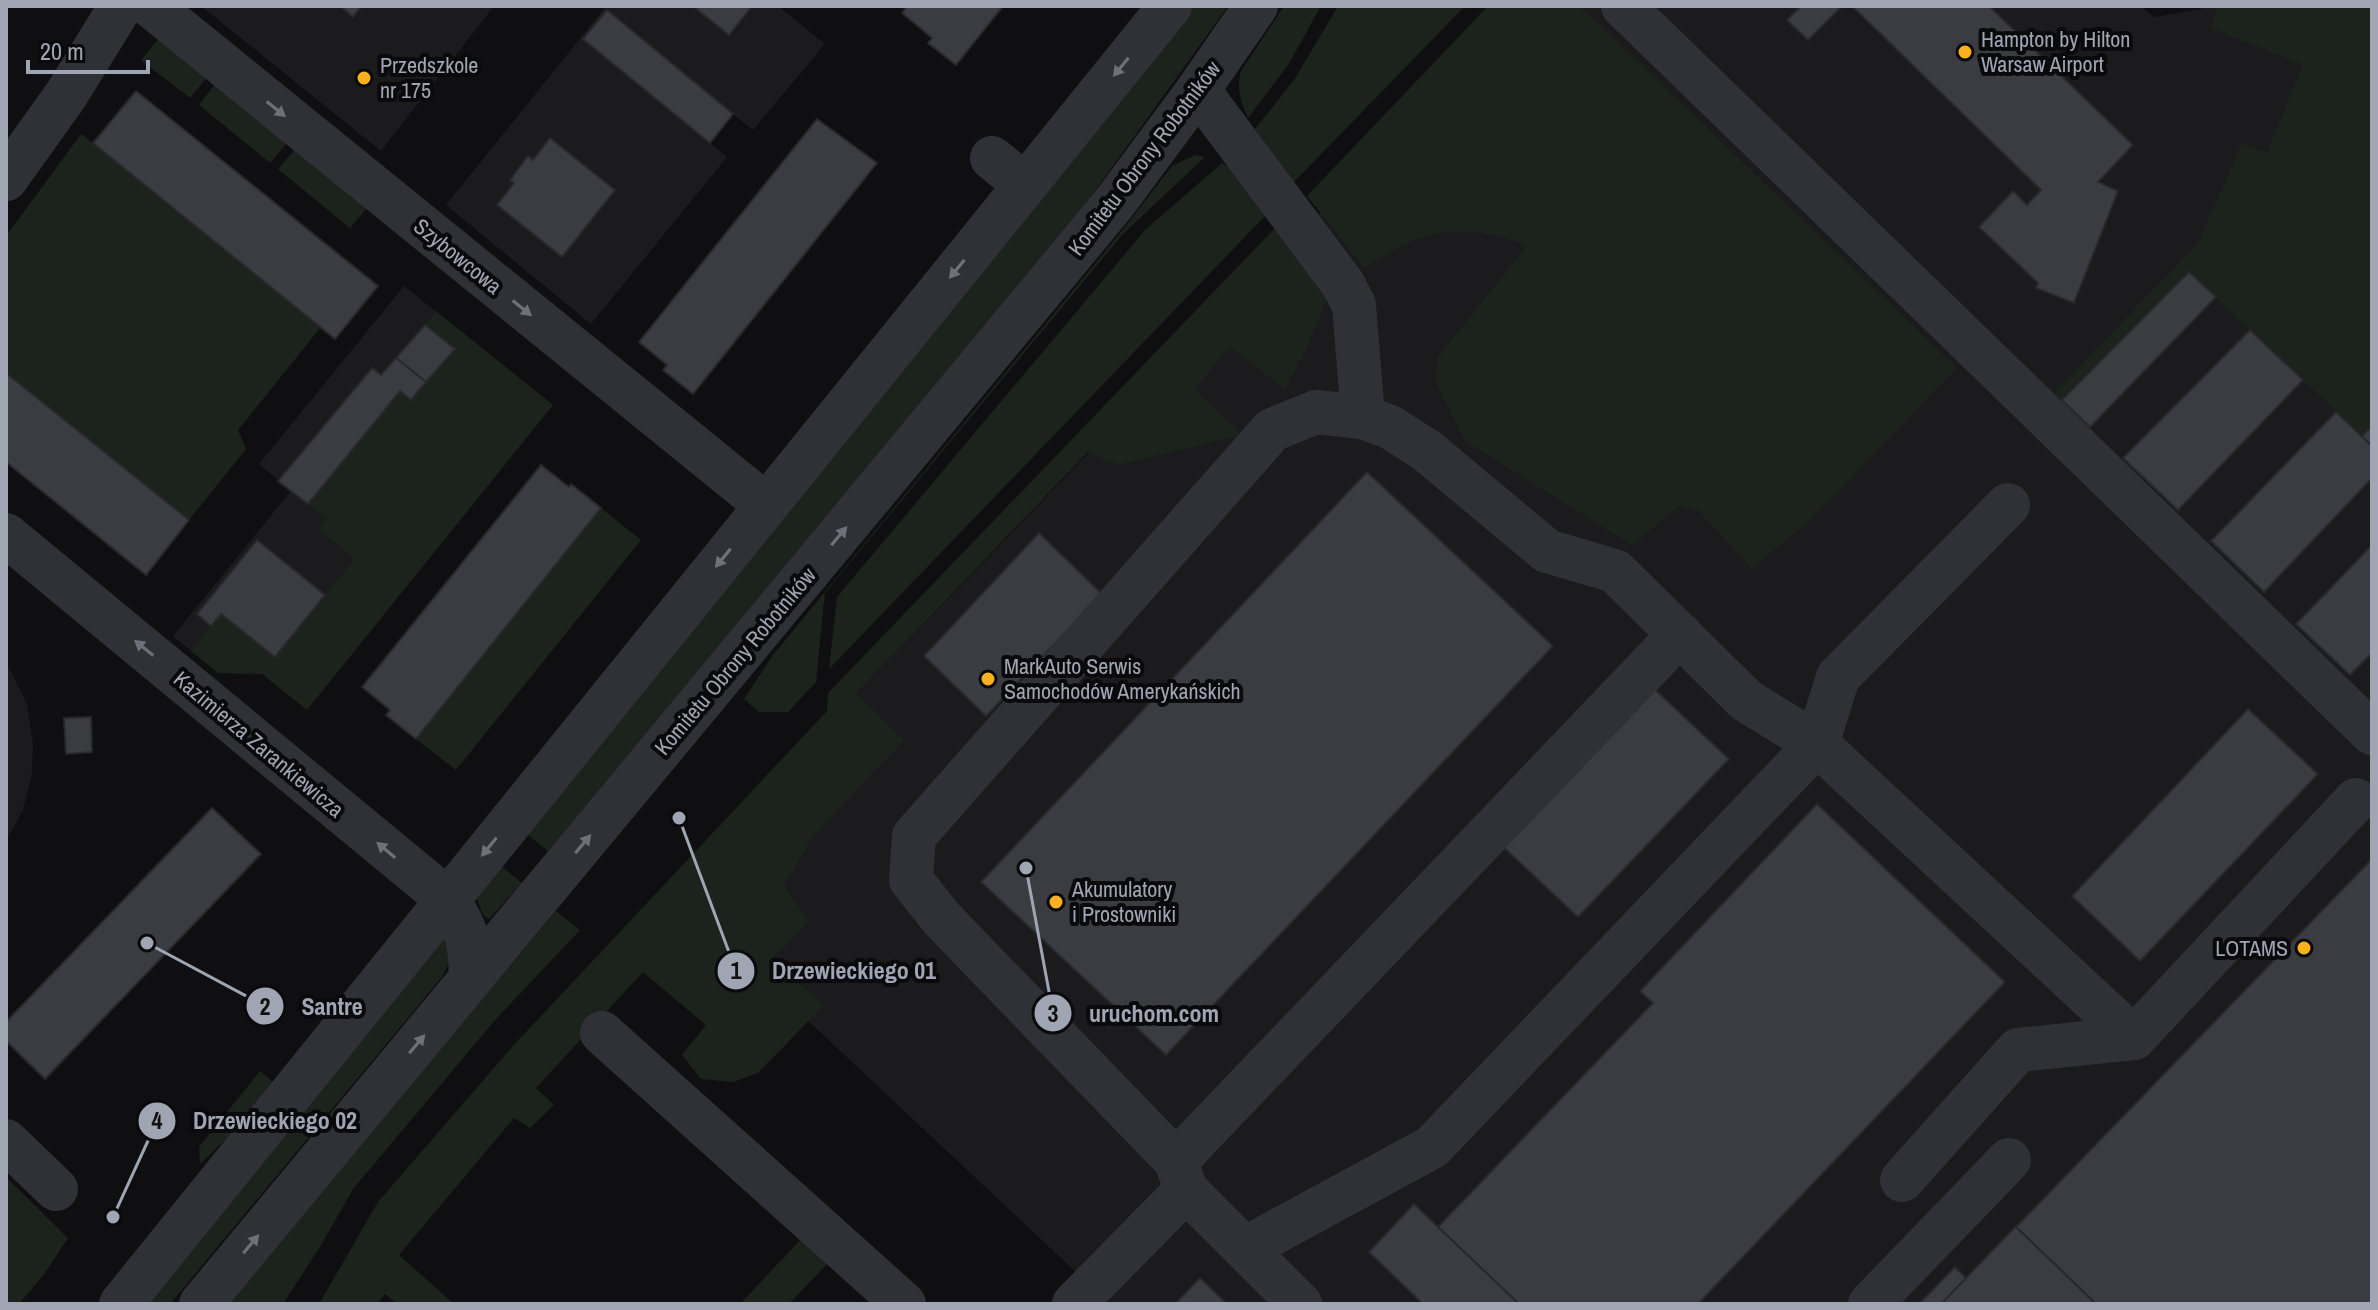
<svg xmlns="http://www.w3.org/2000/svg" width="2378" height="1310" font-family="'Archivo Narrow',sans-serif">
	<rect width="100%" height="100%" fill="#0f0f11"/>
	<g fill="#1b1b1e">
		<path d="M201,6H494L381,151Z"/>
		<path d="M606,6H778L825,44L753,130L733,114L710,143L727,157L591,324L446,205Z"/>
		<path d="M1519,6H2139L2155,17L2216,6H2372V1304H1048L1078,1274L674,895L731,824Z"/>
		<path d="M404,286L476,343L318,529L354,559L262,674L218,673L173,636L291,491L259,464Z"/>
		<path d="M6,662L27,704L33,744L32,774L23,810L6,841Z"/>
	</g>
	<g fill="#1b231c">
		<path d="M1194,6H1228L1090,198L548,851L525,833Z"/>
		<path d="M1284,6H1321L1288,65L1248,118C1241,102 1236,88 1241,71Z"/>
		<path d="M1338,6H1465L1293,183L1255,129L1294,80Z"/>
		<path d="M1488,6H1580L1957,368L1810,520L1752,569L1699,511L1679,506L1632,545L1465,441L1436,383L1437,358L1527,246C1495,232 1455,226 1421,238C1402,244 1382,258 1364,268L1307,196Z"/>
		<path d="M2218,6H2372V426L2362,436L2189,272L2062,400L2054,393L2198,243L2242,143L2267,153L2302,65L2210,28Z"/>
		<path d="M165,31L213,70L190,98L141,60Z"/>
		<path d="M215,84L287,143L270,163L199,105Z"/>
		<path d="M81,134L321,327L238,430L246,449L189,520L6,373V236Z"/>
		<path d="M295,149L367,208L350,228L278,169Z"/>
		<path d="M1195,155L1205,157L1122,235L825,593L816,682L788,712H759L744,699L773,655L1117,237L1172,166Z"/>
		<path d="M1222,163L1232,169L1267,214L829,669L837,597L1145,230Z"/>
		<path d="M1276,227L1328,296L1310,341L1285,390L1230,346L1195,389L1242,435L1118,465L1088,452L856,694L904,740L814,835L784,886L809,921L771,960L824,1005L758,1073L733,1082L701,1079L682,1055L706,1025L643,972L536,1088L554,1105L530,1128L514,1118L399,1255L454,1304H397L385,1294L377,1304H319L378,1202L512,1047L827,711L828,693Z"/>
		<path d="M436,311L553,405L307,710L262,674L218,673L191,651L221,614L275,657L354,559L318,529L327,518L308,504L400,391L412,400L454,350L425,325Z"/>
		<path d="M601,508L641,540L456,770L416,739Z"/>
		<path d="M499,864L522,883L489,919L483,915L476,897Z"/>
		<path d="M556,911L580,930L496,1019L353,1189L320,1247L283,1304H228Z"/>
		<path d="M444,934L450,960L442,977L170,1304H145Z"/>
		<path d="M260,1071L273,1082L228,1137L200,1164L199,1147Z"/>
		<path d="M6,1177L68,1238L45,1273L19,1304H6Z"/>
		<path d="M803,1237L829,1262L789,1304H740Z"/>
	</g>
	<g fill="#3b3c41" stroke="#29292d" stroke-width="2">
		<path d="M340,6H362L353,17Z"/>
		<path d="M693,6H752L729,35Z"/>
		<path d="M907,6H1003L956,65L928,43L932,38L902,13Z"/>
		<path d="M1801,6H1842L1808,40L1787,20Z"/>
		<path d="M1852,6H1989L2133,145L2098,182L2118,191L2074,303L2036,288L2038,283L1979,227L2013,191L2027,205L2041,190Z"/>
		<path d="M607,10L733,114L710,143L583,39Z"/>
		<path d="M136,91L378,286L335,339L93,143Z"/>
		<path d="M817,119L877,163L693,394L663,370L667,365L639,342Z"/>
		<path d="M550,138L615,190L562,257L497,205L514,183L510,180L528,156L533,160Z"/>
		<path d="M2189,272L2216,297L2090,427L2062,400Z"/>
		<path d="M425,325L455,349L426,382L396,358Z"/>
		<path d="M2250,330L2303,380L2178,510L2123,458Z"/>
		<path d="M396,358L426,382L411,400L400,391L308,504L278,481L372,368L381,375Z"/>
		<path d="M6,373L189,520L146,575L6,462Z"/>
		<path d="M2336,412L2372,446V478L2264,592L2211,541Z"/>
		<path d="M2372,426V446L2362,436Z"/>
		<path d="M541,465L569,487L571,484L601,508L416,739L386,715L390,710L362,687Z"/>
		<path d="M1367,472L1553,646L1166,1055L981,882Z"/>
		<path d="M1039,533L1102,594L986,716L924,656Z"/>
		<path d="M257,540L325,595L275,657L221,614L211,626L197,614Z"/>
		<path d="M2372,545V653L2350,675L2296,624Z"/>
		<path d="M1648,683L1729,759L1578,917L1498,842Z"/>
		<path d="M2248,709L2318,774L2140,961L2072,896Z"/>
		<path d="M91,717L92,752L66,754L64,718Z"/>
		<path d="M1817,804L2005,982L1698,1304H1519L1438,1227L1653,1003L1640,991Z"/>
		<path d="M212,808L261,854L45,1079L6,1041V1022Z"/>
		<path d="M2372,859V1304H2096L2016,1227Z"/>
		<path d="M1414,1204L1438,1227L1519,1304H1423L1369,1252Z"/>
		<path d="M2016,1226V1227L2096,1304H1941Z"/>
		<path d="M1955,1267L1966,1278L1941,1304H1919Z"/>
		<path d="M1200,1278L1227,1304H1175Z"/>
	</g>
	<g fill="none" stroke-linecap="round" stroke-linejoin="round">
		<g stroke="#303136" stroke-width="44">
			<path d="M151,6L766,505"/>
			<path d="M1623,6L2372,733"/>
			<path d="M1198,90L1343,284L1354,305L1363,417"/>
			<path d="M992,158L1025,185"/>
			<path d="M6,179L66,95L121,6"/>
			<path d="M6,535L447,899C468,930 470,941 471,978"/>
			<path d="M602,1033L904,1304"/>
			<path d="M6,1141L56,1189"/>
			<path d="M1176,1161L1680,634"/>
			<path d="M1902,1180L2018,1050L2134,1038L2356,800"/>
			<path d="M1246,1248L1432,1147L1817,744L1838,677L2008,505"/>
			<path d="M121,1304L1170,6"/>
			<path d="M201,1304L1115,202L1198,90L1256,6"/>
			<path d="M1074,1304L1186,1190"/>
			<path d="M1300,1304L1186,1190L1176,1161L943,920L911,880L914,836L1272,430L1316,412L1363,417L1390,427L1426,450L1547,551L1615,571L1747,701L1817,744L2134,1038"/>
			<path d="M1870,1304L2009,1160"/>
		</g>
	</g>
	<defs><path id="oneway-solid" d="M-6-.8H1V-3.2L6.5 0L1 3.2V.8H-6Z" transform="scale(2)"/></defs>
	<g fill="#6d717a">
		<use href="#oneway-solid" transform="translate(1121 67) rotate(129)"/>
		<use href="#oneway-solid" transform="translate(276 109) rotate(39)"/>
		<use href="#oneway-solid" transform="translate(957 269) rotate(129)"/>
		<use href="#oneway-solid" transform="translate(522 308) rotate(39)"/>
		<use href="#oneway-solid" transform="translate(839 536) rotate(-50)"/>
		<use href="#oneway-solid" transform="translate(723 558) rotate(129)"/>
		<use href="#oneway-solid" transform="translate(144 648) rotate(-141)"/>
		<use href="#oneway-solid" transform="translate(583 844) rotate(-50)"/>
		<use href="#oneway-solid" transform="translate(489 847) rotate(129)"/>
		<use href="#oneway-solid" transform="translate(386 850) rotate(-140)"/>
		<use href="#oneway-solid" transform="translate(417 1044) rotate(-50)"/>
		<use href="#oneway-solid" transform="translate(251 1244) rotate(-50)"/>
	</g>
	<g fill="#fbb01d" stroke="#0a0a0c" stroke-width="3">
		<circle cx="1965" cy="52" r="8"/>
		<circle cx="364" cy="78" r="8"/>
		<circle cx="988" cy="679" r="8"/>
		<circle cx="1056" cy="902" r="8"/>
		<circle cx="2304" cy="948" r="8"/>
	</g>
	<g text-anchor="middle" stroke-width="8" stroke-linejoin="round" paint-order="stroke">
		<g font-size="22" fill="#9fa5b2" stroke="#0a0a0c" text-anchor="start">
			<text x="1981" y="47">Hampton by Hilton<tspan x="1981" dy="25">Warsaw Airport</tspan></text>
			<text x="380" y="73">Przedszkole<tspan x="380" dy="25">nr 175</tspan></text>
			<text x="1004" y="674">MarkAuto Serwis<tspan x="1004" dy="25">Samochodów Amerykańskich</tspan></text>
			<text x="1072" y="897">Akumulatory<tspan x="1072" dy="25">i Prostowniki</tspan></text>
			<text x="2288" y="956" text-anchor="end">LOTAMS</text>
		</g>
		<g font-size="22" fill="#9fa5b2" stroke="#0a0a0c">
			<text transform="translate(1144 158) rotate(-53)" y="8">Komitetu Obrony Robotników</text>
			<text transform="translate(458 256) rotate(39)" y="8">Szybowcowa</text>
			<text transform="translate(735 661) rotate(-50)" y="8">Komitetu Obrony Robotników</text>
			<text transform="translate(259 744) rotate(40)" y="8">Kazimierza Zarankiewicza</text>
		</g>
	</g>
	<path fill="none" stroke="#9fa5b2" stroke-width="3" d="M679 818L736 971M147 943L265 1006M1026 868L1053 1013M113 1217L157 1121"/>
	<g fill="#9fa5b2" stroke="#0a0a0c" stroke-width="3">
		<circle cx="679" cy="818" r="8"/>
		<circle cx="147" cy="943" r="8"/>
		<circle cx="1026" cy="868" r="8"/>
		<circle cx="113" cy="1217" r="8"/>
		<circle cx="736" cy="971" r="20"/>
		<circle cx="265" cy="1006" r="20"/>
		<circle cx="1053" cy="1013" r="20"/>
		<circle cx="157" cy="1121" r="20"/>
	</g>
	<g font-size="24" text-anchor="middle" font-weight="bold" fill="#111">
		<text x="736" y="979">1</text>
		<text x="265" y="1015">2</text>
		<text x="1053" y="1022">3</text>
		<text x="157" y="1129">4</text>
	</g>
	<g font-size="24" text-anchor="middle" font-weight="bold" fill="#9fa5b2" stroke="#0a0a0c" stroke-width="8" stroke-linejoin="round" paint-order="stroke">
		<text x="854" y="979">Drzewieckiego 01</text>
		<text x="332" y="1015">Santre</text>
		<text x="1154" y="1022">uruchom.com</text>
		<text x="275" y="1129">Drzewieckiego 02</text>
	</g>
	<rect width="2378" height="1310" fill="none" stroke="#9fa5b2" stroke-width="16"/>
	<path d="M28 60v12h120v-12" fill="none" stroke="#9fa5b2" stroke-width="4"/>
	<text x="40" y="60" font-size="24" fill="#9fa5b2" stroke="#0a0a0c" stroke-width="6" paint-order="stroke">20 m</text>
</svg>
